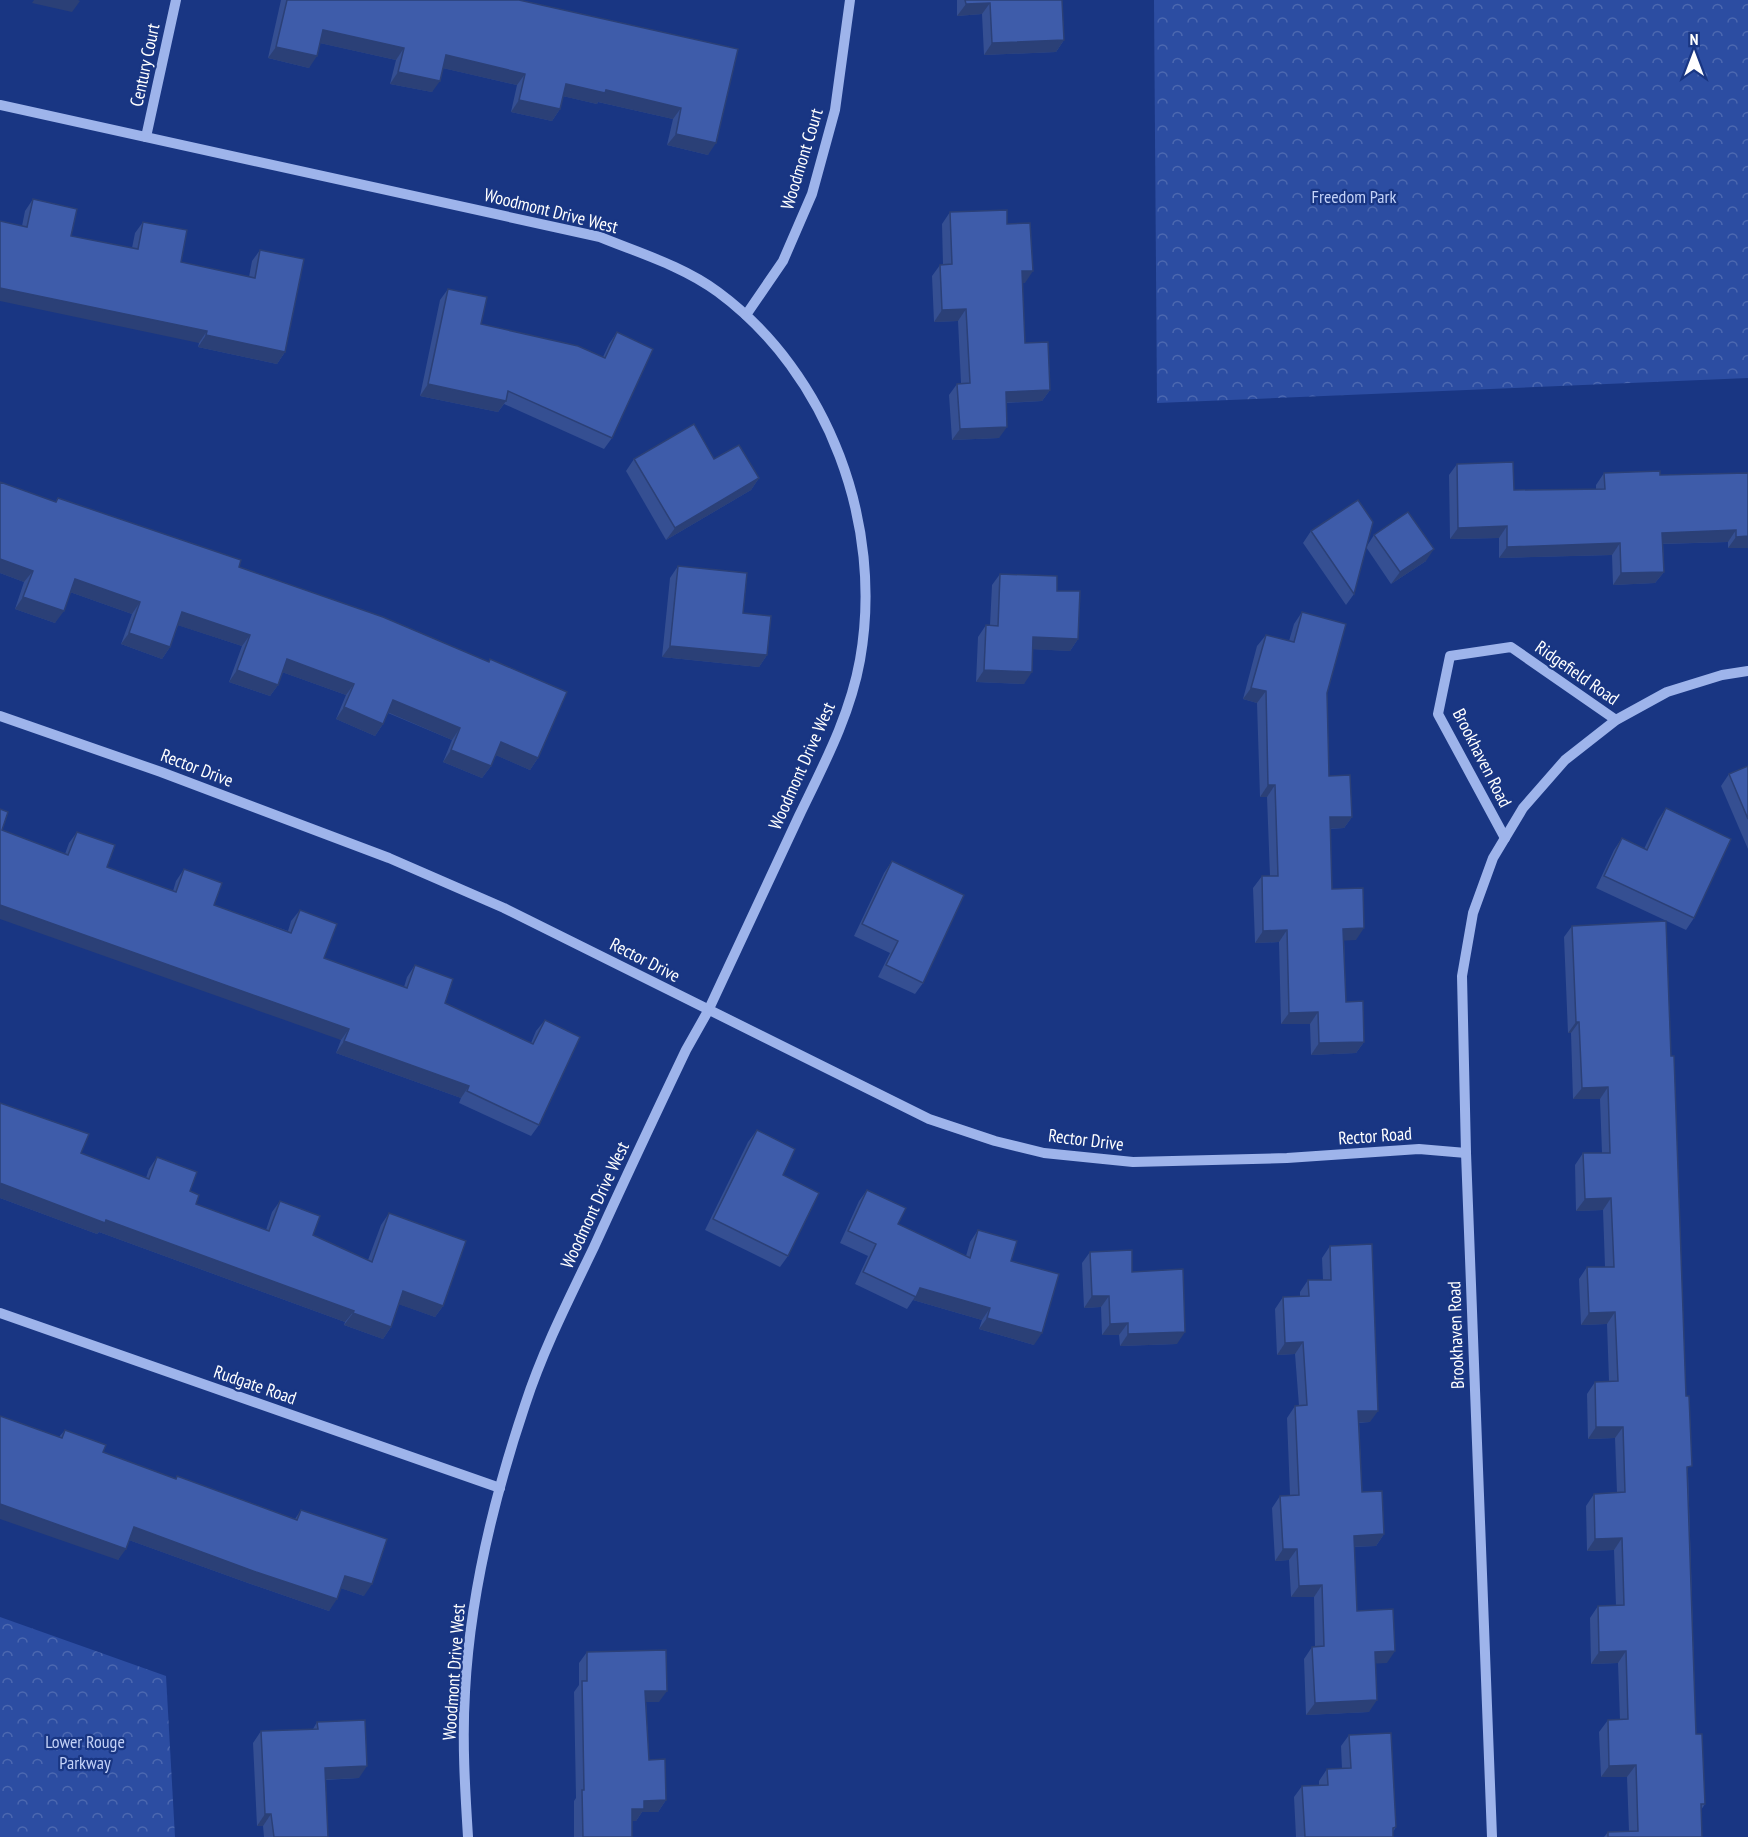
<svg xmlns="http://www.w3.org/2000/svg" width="1748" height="1837" font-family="'PT Sans Narrow',sans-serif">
	<defs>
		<pattern id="forest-crowns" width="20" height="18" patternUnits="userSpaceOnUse" patternTransform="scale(1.5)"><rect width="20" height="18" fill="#2c4da2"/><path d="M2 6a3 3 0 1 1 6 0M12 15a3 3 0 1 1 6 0" fill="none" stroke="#4c68b0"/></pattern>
	</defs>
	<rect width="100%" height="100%" fill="#193683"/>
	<g fill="url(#forest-crowns)">
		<path d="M1154,0H1748V378L1157,403Z"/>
		<path d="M0,1617L166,1676L175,1837H0Z"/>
	</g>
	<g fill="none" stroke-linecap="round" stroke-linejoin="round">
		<g stroke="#9eb4eb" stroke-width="10">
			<path d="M0,105L600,237C639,253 683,266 718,292C829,374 884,525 860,660C850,716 823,766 799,816C769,881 739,946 708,1011L686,1050C655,1115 624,1181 594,1247C569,1299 543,1350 525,1405C494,1497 470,1595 465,1692C462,1741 465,1789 468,1837"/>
			<path d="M146,137L176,0"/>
			<path d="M746,315L783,261L812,194L835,110L850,0"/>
			<path d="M0,716L161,772L389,858L504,908L929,1119L995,1141L1044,1153L1133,1162L1287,1158L1419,1149L1466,1153"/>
			<path d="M1505,838L1438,714L1450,656L1511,647L1616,720"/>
			<path d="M0,1313L500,1488"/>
			<path d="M1492,1837L1466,1153L1462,976L1473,913L1493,858L1523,808L1565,760L1616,720L1667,692L1722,675L1748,671"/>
		</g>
	</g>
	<g fill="#354f92">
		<path d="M281,0H519L738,49L708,155L667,145L673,119L598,102L597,104L563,96L560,109L552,121L511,112L517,85L443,68L432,92L390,84L396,60L320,43L309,68L268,58Z"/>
		<path d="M957,0H1062L1064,40L1056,52L984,55L982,14L957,16Z"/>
		<path d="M33,199L71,236L132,248L135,233L143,222L181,262L249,277L252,261L260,250L285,352L277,364L198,347L199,343L22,226L25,211Z"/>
		<path d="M950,212L1007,224L1025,283H1022L1025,343L1050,390L1042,401L1006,403L999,438L952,440L949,395L957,384L961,383L958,321L934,322L932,276L940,265H943L942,224Z"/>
		<path d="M448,289L481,324L603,357L609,344L617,332L612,438L604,449L504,404L498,412L420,396L440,300Z"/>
		<path d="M634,459H714L759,478L751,490L666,540L626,471Z"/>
		<path d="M1457,464L1514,490L1596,489V485L1604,473L1660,475L1748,473V548H1728V542L1663,544L1664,572L1655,583L1613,585L1612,555L1499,558V538L1450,539L1449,475Z"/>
		<path d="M0,482L55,502L58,498L488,662L490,659L538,758L530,770L496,755L491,766L482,778L443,762L452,740L388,713L383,724L375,736L336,719L346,695L282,672L278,685L270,696L229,682L242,646L178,625L170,647L162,659L121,644L132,614L70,592L55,623L15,609L24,582L0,573Z"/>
		<path d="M1311,531L1367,546L1374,535L1426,561L1391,584L1366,547L1354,594L1346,605L1303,543Z"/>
		<path d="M678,566L743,613L767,655L759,667L662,657L670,578Z"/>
		<path d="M1000,574L1057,591L1078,639L1070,651L1033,649L1024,684L976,682L978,637L986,625H990L992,585Z"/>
		<path d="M1302,612L1327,693L1329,776L1352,817L1344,828L1330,829L1332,889L1356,940H1344L1346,1002L1364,1042L1356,1053L1311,1055L1310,1024H1281L1279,942L1255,943L1253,888L1262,876H1270L1267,797H1260L1257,703L1243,699L1257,646L1266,635L1289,641L1294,624Z"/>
		<path d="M1748,766V849L1721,786L1729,774Z"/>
		<path d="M1666,808L1694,918L1686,930L1596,888L1614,850L1622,838L1644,849L1658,820Z"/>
		<path d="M2,830L65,854L69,843L77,832L107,867L173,891L176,881L184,869L214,905L288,931L291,921L300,910L324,958L404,987L407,977L415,965L445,1003L531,1043L536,1031L545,1020L539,1125L531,1136L459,1103L461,1098L336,1053L341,1040Z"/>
		<path d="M892,861L923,983L915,994L878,977L890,953L854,936L884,873Z"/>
		<path d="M1572,926L1671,1056L1688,1472L1696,1734L1705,1804L1701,1810L1702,1837H1604L1608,1832L1629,1831L1627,1777H1601L1599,1732L1608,1720H1620L1618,1663L1591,1664L1590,1618L1598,1606H1616L1614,1550L1587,1551L1586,1506L1594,1494L1617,1493L1615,1438L1588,1439L1587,1394L1595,1382L1609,1381L1607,1324L1581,1325L1579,1279L1587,1267H1605L1603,1210L1576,1211L1575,1165L1583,1153H1602L1600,1099H1573L1571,1033H1568L1564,937Z"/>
		<path d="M0,1103L81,1153L146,1178L149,1169L157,1157L190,1191L196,1204L266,1230L272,1212L280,1201L313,1235L368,1260L381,1225L389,1213L443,1306L435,1317L399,1304L391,1327L383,1339L344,1325L345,1322L99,1232L97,1234L0,1198Z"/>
		<path d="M757,1130L783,1175L788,1256L780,1267L705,1230L748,1142Z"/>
		<path d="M867,1190L898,1224L966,1256L970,1242L978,1230L1011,1261L1034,1345L979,1329L982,1320L913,1300L907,1309L855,1284L868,1256L840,1243L859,1201Z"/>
		<path d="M1330,1246L1370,1422L1359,1423L1362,1492L1384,1534L1376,1546L1354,1547L1357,1611L1387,1663H1376L1369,1712L1306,1715L1304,1659L1312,1647H1315L1314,1597H1291L1289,1560L1275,1561L1272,1508L1280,1496L1290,1495L1287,1418L1295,1406H1299L1295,1354L1277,1355L1275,1309L1283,1297L1300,1296V1292L1308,1280H1323L1322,1258Z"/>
		<path d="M1090,1252L1132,1272L1177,1344L1120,1346L1119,1335H1102L1101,1307L1084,1308L1082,1263Z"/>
		<path d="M65,1430L103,1452L175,1479L177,1476L295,1519L301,1510L364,1596L341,1588L329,1611L248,1583L129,1540L118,1560L59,1437Z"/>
		<path d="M587,1652L659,1702H646L649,1760L666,1800L658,1812H642L636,1821H632V1837H574V1801L576,1798L574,1692L579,1685V1663Z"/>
		<path d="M317,1722L359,1778L325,1780L328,1837H264L263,1826H257L253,1743L261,1731L313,1729Z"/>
		<path d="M1349,1735L1396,1827L1393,1832V1837H1296L1294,1797L1302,1786L1319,1785V1781L1327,1769H1342L1341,1746Z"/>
	</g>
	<g fill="#2b4077">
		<path d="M34,0H78L80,1L72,12L32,3Z"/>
		<path d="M990,3L982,14L957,16L966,4Z"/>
		<path d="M323,30L404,48L396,60L315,42Z"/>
		<path d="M1064,40L1056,52L984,55L992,43Z"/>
		<path d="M276,47L317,56L309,68L268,58Z"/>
		<path d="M446,55L525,74L517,85L438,67Z"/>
		<path d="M398,72L440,81L432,92L390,84Z"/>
		<path d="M566,84L606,90L681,108L673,119L598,102L597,104L558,95Z"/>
		<path d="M519,100L560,109L552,121L511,112Z"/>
		<path d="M676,134L716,143L708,155L667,145Z"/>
		<path d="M1022,271H1033L1025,283H1014Z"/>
		<path d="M0,288L207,331L199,343L0,301Z"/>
		<path d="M966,309L958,321L934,322L942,310Z"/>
		<path d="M206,335L285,352L277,364L198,347Z"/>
		<path d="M428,384L506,401L498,412L420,396Z"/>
		<path d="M1050,390L1042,401L998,403L1006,392Z"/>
		<path d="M1007,427L999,438L952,440L960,429Z"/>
		<path d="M759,478L751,490L666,540L675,528Z"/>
		<path d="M1507,526L1499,538L1450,539L1458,528Z"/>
		<path d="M1736,530L1728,542L1654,544L1662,533Z"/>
		<path d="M1748,536V548H1728L1736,537Z"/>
		<path d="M1620,543L1612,555L1499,558L1507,547Z"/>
		<path d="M1434,549L1426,561L1391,584L1400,572Z"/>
		<path d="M0,559L33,571L24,582L0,573Z"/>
		<path d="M1664,572L1655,583L1613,585L1621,573Z"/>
		<path d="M75,579L140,602L132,614L67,591Z"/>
		<path d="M23,597L64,611L55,623L15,609Z"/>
		<path d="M182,612L250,635L242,646L174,624Z"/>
		<path d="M129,633L170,647L162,659L121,644Z"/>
		<path d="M1033,637L1078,639L1070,651L1025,649Z"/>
		<path d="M670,646L767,655L759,667L662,657Z"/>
		<path d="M287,659L354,684L346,695L279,671Z"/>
		<path d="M237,670L278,685L270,696L229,682Z"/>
		<path d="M984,670L1032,672L1024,684L976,682Z"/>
		<path d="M1251,688L1266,691L1257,703L1243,699Z"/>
		<path d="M393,700L460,728L452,740L385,711Z"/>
		<path d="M344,707L383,724L375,736L336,719Z"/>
		<path d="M501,742L538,758L530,770L493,754Z"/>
		<path d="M451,750L491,766L482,778L443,762Z"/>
		<path d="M1268,785H1275L1267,797H1260Z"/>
		<path d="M1330,817H1352L1344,828L1322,829Z"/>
		<path d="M0,905L349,1029L341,1040L0,919Z"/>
		<path d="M1364,928L1356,940L1335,941L1343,929Z"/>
		<path d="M1287,930L1279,942L1255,943L1263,931Z"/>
		<path d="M1318,1012L1310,1024H1281L1289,1013Z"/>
		<path d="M1576,1022H1579L1571,1033H1568Z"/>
		<path d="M344,1041L469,1086L461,1098L336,1053Z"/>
		<path d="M1364,1042L1356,1053L1311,1055L1319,1043Z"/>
		<path d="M1608,1087L1600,1099H1573L1582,1088Z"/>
		<path d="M0,1183L106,1220L354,1311L345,1322L99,1232L97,1234L0,1198Z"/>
		<path d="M1611,1198L1603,1210L1576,1211L1585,1199Z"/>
		<path d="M920,1288L990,1308L982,1320L913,1300Z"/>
		<path d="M403,1291L443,1306L435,1317L395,1303Z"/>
		<path d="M1092,1296H1109L1101,1307L1084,1308Z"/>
		<path d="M1615,1312L1607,1324L1581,1325L1589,1313Z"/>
		<path d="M353,1313L391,1327L383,1339L344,1325Z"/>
		<path d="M987,1318L1042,1333L1034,1345L979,1329Z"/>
		<path d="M1128,1323L1119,1335H1102L1110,1324Z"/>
		<path d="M1185,1332L1177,1344L1120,1346L1128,1334Z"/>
		<path d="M1303,1342L1295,1354L1277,1355L1285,1343Z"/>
		<path d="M1358,1411H1378L1370,1422L1350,1423Z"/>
		<path d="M1596,1427H1623L1615,1438L1588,1439Z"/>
		<path d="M0,1504L126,1549L118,1560L0,1519Z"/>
		<path d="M134,1527L337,1599L329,1611L248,1583L126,1539Z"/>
		<path d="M1384,1534L1376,1546L1346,1547L1354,1536Z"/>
		<path d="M1622,1538L1614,1550L1587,1551L1595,1539Z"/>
		<path d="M1283,1549H1297L1289,1560L1275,1561Z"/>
		<path d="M345,1576L372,1584L364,1596L337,1587Z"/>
		<path d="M1322,1585L1314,1597H1291L1299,1586Z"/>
		<path d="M1395,1651L1387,1663L1367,1664L1375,1652Z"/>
		<path d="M1626,1651L1618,1663L1591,1664L1599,1652Z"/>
		<path d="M645,1691H667L659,1702H637Z"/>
		<path d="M1377,1700L1369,1712L1306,1715L1315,1703Z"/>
		<path d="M1636,1765L1627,1777H1601L1609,1766Z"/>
		<path d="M367,1766L359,1778L317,1780L325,1768Z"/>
		<path d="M666,1800L658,1812H642L636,1821H624L632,1809L644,1801Z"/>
		<path d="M265,1814H271L263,1826H257Z"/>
	</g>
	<g fill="#3e5caa" stroke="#2b4077" stroke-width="1.5">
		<path d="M287,0H519L738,49L716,143L676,134L681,108L606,90L605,93L566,84L560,109L519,100L525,74L446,55L440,81L398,72L404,48L323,30L317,56L276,47Z"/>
		<path d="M965,0H1062L1064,40L992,43L990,3L966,4Z"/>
		<path d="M33,199L77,209L71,236L138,249L143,222L187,230L181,262L255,278L260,250L304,259L285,352L206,335L207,331L0,288V221L27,227Z"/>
		<path d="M1007,210V224L1030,223L1033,271H1022L1025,343L1048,342L1050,390L1006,392L1007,427L960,429L957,384L970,383L966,309L942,310L940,265L952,264L950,212Z"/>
		<path d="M448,289L487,297L481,324L578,346L605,358L617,332L653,349L612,438L508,391L506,401L428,384Z"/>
		<path d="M694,424L714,459L739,445L759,478L675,528L634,459Z"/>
		<path d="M1513,462L1514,490L1605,489L1604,473L1660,471V475L1748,473V536L1736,537V530L1662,533L1664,572L1621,573L1620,543L1507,547V526L1458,528L1457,464Z"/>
		<path d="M0,482L56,502L58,498L241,560L239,567L383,617L489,662L490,659L567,692L538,758L501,742L491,766L451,750L460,728L393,700L383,724L344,707L354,684L287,659L278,685L237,670L250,635L182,612L170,647L129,633L140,602L75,579L64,611L23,597L33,571L0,559Z"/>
		<path d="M1358,500L1373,522L1354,594L1311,531Z"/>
		<path d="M1408,512L1434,549L1400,572L1374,535Z"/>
		<path d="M678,566L747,573L743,613L771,616L767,655L670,646Z"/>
		<path d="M1000,574L1057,576V591H1080L1078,639L1033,637L1032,672L984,670L986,625L998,626Z"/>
		<path d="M1302,612L1346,624L1327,693L1329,776L1350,775L1352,817H1330L1332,889L1363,888L1364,928L1343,929L1346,1002L1363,1001L1364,1042L1319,1043L1318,1012L1289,1013L1287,930L1263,931L1262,876H1278L1275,785H1268L1266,691L1251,688L1266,635L1294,642Z"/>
		<path d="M1748,766V819L1729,774Z"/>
		<path d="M1666,808L1731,839L1694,918L1604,876L1622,838L1647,850Z"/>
		<path d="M0,809L8,812L2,830L68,855L77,832L115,845L107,867L176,892L184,869L222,883L214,905L291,933L300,910L337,924L324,958L407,988L415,965L453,979L445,1003L533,1044L545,1020L580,1037L539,1125L467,1091L469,1086L344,1041L349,1029L0,905Z"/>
		<path d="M892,861L964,895L923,983L886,965L898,941L862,924Z"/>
		<path d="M1666,921L1671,1056H1674L1686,1396H1689L1692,1466L1687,1467L1696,1734H1702L1705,1804H1701L1702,1837H1608V1832L1638,1831L1636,1765L1609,1766L1608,1720L1628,1719L1626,1651L1599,1652L1598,1606L1624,1605L1622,1538L1595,1539L1594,1494L1625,1492L1623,1427H1596L1595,1382L1618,1381L1615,1312L1589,1313L1587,1267H1614L1611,1198L1585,1199L1583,1153H1610L1608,1087L1582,1088L1579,1022H1576L1572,926Z"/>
		<path d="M0,1103L89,1134L81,1153L149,1179L157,1157L197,1172L190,1191L199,1195L196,1204L269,1231L280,1201L320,1216L313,1235L372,1262L389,1213L466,1241L443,1306L403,1291L391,1327L353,1313L354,1311L106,1220L105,1223L0,1183V1185Z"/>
		<path d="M757,1130L795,1149L783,1175L819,1193L788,1256L713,1219Z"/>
		<path d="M867,1190L906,1208L898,1224L970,1258L978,1230L1017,1241L1011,1261L1059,1274L1042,1333L987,1318L990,1308L920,1288L916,1297L863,1272L876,1244L848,1231Z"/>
		<path d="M1372,1244L1378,1411H1358L1362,1492L1382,1491L1384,1534L1354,1536L1357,1611L1393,1609L1395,1651L1375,1652L1377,1700L1315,1703L1312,1647L1324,1646L1322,1585L1299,1586L1297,1549H1283L1280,1496L1299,1495L1295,1406L1307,1405L1303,1342L1285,1343L1283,1297L1309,1296L1308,1280H1331L1330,1246Z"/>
		<path d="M1132,1250V1272L1183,1269L1185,1332L1128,1334V1323L1110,1324L1109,1296H1092L1090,1252Z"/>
		<path d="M0,1416L62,1438L65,1430L106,1445L103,1452L176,1479L177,1476L297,1520L301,1510L387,1539L372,1584L345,1576L337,1599L256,1572L134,1527L126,1549L0,1504Z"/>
		<path d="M666,1650L667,1691H645L649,1760L665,1759L666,1800L644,1801V1809H632V1837H583L582,1790H584L582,1681H587V1652Z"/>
		<path d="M365,1720L367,1766L325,1768L328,1837H274L271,1814H265L261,1731L318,1729L317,1722Z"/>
		<path d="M1391,1733L1396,1827L1393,1828V1837H1305L1302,1786L1328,1785L1327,1769L1351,1768L1349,1735Z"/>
	</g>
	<g text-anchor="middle" stroke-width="4.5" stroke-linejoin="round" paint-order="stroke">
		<g font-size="18" fill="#fff" stroke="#193683">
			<text transform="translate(145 65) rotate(-78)" y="6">Century Court</text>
			<text transform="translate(802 159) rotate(-73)" y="6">Woodmont Court</text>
			<text transform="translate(551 211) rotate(14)" y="6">Woodmont Drive West</text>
			<text transform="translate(1577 673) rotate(35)" y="6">Ridgefield Road</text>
			<text transform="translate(1482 758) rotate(63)" y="6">Brookhaven Road</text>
			<text transform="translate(802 766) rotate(-66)" y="6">Woodmont Drive West</text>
			<text transform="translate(197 768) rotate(21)" y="6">Rector Drive</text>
			<text transform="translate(645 960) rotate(27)" y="6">Rector Drive</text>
			<text transform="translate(1375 1136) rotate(-4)" y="6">Rector Road</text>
			<text transform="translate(1086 1140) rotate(7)" y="6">Rector Drive</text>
			<text transform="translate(595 1205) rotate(-65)" y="6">Woodmont Drive West</text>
			<text transform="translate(1456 1335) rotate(-92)" y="6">Brookhaven Road</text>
			<text transform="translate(255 1385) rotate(19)" y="6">Rudgate Road</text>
			<text transform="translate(454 1672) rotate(-86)" y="6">Woodmont Drive West</text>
		</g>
		<g font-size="18" fill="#c3d2f8" stroke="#193683">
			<text x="1354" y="203">Freedom Park</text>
			<text x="85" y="1748">Lower Rouge<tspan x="85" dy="21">Parkway</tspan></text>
		</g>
	</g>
	<g transform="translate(1694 54)" stroke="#193683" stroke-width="4.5" paint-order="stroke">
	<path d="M0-4.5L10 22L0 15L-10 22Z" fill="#ffffff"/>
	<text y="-9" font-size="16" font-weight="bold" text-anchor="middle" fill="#ffffff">N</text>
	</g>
</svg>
